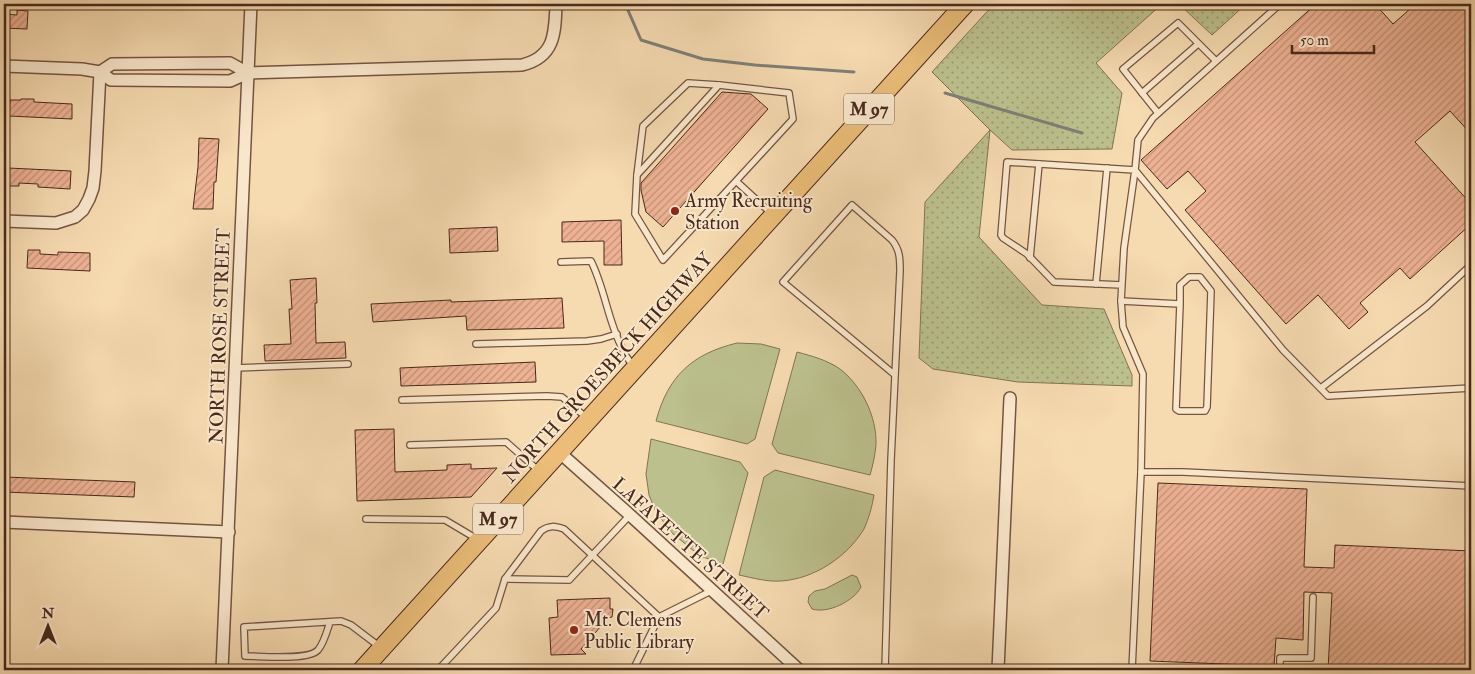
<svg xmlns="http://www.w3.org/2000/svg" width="1475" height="674" font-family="'IM FELL Double Pica',serif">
	<defs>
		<pattern id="grass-dots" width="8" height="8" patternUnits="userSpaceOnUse" patternTransform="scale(1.25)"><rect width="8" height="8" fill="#bbc08c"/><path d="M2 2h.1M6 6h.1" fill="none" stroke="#9a9c72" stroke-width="1.8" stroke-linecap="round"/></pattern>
		<pattern id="building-hatch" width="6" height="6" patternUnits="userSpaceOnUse" patternTransform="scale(1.25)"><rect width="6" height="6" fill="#eeb294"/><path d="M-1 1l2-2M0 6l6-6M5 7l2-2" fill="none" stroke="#c39178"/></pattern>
	</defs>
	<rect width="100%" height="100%" fill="#f6dab0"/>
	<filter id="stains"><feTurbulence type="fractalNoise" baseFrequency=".004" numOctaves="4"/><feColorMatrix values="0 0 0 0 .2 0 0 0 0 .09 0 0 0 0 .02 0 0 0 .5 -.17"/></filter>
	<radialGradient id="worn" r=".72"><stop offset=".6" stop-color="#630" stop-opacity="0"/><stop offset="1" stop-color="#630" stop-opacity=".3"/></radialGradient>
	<g fill="url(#grass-dots)" stroke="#827455">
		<path d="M994,4H1162L1096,63L1122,93L1112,149L1012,150L990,130L979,237L1042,305L1104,309L1132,375V386L1018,382L933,369L919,358L925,202L990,130L932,72Z"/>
		<path d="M1179,4H1246L1212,35Z"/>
	</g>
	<g fill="#bbc08c" stroke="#827455">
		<path d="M737,343L761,344L780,349L755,439L747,444L656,421C668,376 692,354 737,343Z"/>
		<path d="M797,352C812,356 827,360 840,369C862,386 877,417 876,445C875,455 873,465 870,475L778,453L772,444Z"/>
		<path d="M651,439L740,462L748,473L723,564L700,556L672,533L656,512L649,495L646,474Z"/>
		<path d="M775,470L874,495C872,507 869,518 864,529C847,557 814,579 781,581C767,582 753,578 739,575L764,477Z"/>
		<path d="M852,575L857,577L861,587C854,601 828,614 812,609L808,602L809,596L815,591L825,589Z"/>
	</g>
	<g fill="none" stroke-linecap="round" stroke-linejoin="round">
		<g stroke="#7d7f78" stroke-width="3">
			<path d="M626,4L627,8L641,40L703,59L755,65L854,72"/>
			<path d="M945,93L1082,133"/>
		</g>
	</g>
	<g fill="url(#building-hatch)" stroke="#49291e">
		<path d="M1316,4H1375L1393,24L1410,9L1406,4H1471V134L1450,111L1415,142L1471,204V224L1410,279L1400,268L1360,303L1368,312L1349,329L1318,295L1286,324L1185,210L1206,191L1188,171L1167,189L1141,160Z"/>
		<path d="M17,10L28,11L27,29L4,28V14L17,15Z"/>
		<path d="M722,92L751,94L768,109L663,227L646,212L641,190V183Z"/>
		<path d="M21,99H34V102L72,104V119L9,116L10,100H21Z"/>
		<path d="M199,138L219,139L216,182H214L213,209H193L198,167Z"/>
		<path d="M8,168L71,171L70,189L38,187V184L19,183V186H7Z"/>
		<path d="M621,220L622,265H604V241L562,242V222Z"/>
		<path d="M497,227L498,251L450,253L449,229Z"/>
		<path d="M28,250H40V254L58,255V252L90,253V271L27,268Z"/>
		<path d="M316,278L317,303H315L316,343L345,342L346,358L265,361L264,345L291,344L289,309H292L290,280Z"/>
		<path d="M562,298L564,328L467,330L466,316L373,322L371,304L451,300V302Z"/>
		<path d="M535,362L536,382L401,386L400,368Z"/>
		<path d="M394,429L395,472L447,470V465L471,464V469L497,468L471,497L357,501L355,430Z"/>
		<path d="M4,477L135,482L134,497L4,492Z"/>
		<path d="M1158,483L1307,489L1304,567L1334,568L1335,545L1471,551V670H1328L1332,593L1304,592L1303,640L1276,638L1274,666L1150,661Z"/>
		<path d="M610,598V609H613L612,617L608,618L581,649L586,654L551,655L549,618L558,617L557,600Z"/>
	</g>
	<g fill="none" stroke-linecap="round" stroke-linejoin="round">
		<defs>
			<g id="service">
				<path d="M1280,4L1153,118L1138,140L1135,170L1283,350L1328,396L1471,388"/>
				<path d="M1142,93L1198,44"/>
				<path d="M1158,113L1123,69L1178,23L1216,61"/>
				<path d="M637,175L643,126L688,83L719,85"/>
				<path d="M736,181L663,260L635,214L637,175L719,85L789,93L793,119L736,181L772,214"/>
				<path d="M1030,258L1039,164"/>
				<path d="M561,262L591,261C605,289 608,322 623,350C625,356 630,361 634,367"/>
				<path d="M1096,284L1107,168"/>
				<path d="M1122,285L1054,282L1027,254L1003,238L1001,235L1007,162L1135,170L1124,248L1121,301L1123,327L1143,374L1141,472L1132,670"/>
				<path d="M1121,301L1180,304V285L1189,277H1200L1211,291L1207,407L1205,411H1179L1176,409L1180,304"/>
				<path d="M476,344L587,341L601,339L617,334"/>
				<path d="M234,368L348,364"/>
				<path d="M1321,388L1427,306L1471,265"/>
				<path d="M402,400L547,396L562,397L587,418"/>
				<path d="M410,445L506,442L539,471"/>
				<path d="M1141,472H1183L1471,486"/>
				<path d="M366,519L445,520L477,539"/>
				<path d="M505,579L541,531C549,525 555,526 564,529L659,617L713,590"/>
				<path d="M330,622C327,631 324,643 318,650C308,661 260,656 245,656L244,627L341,621L351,625L380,647"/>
				<path d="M438,670L496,608L505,579L569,580L630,515"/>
				<path d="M633,670L659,617"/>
				<path d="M885,670L891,460L900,271C900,259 900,250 892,240L852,205L783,282L895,375"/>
				<path d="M1280,670V658H1311L1313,597"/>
			</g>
			<g id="minor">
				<path d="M4,66L82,69L100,72L95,171L93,188L89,199L83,210L75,217L56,223L4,221"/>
				<path d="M248,73L230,63L112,64L100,72L111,80L230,81L248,73L522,65C555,57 555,33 556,4"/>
				<path d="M559,452L630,515L799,670"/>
				<path d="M4,522L229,532"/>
				<path d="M222,670L251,4"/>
				<path d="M998,670L1010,398"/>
			</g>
			<path id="primary" d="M362,670L965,4"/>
		</defs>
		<use href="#service" stroke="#745542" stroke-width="8"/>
		<use href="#minor" stroke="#745542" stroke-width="14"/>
		<use href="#primary" stroke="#49291e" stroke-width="20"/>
		<use href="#service" stroke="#f9e7cc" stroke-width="5.5"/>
		<use href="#minor" stroke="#f9e7cc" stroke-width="11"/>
		<use href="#primary" stroke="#ebbd78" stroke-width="18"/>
	</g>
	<g fill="#8f2418" stroke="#f9e7cc" stroke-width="2">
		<circle cx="675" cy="211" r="5"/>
		<circle cx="574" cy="630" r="5"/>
	</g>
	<g text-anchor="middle" stroke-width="4" stroke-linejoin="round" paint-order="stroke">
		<g fill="#f9e7cc" stroke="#7e6252" stroke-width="1">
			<rect x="844" y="93.5" width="50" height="31" rx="4"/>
			<rect x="473" y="503.5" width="50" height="31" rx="4"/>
		</g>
		<g font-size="18" font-weight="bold" fill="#49291e">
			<text x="869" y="115">M 97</text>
			<text x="498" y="525">M 97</text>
		</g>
		<g font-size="19" fill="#49291e" stroke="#f9e7cc" text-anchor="start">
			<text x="685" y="207">Army Recruiting<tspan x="685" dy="22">Station</tspan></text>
			<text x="584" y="626">Mt. Clemens<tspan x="584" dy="22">Public Library</tspan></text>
		</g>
		<g font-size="19" fill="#49291e" stroke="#f9e7cc">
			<text transform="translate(219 336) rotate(-88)" y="7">NORTH ROSE STREET</text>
			<text transform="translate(607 367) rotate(-48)" y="7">NORTH GROESBECK HIGHWAY</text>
			<text transform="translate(691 548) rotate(42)" y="7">LAFAYETTE STREET</text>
		</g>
	</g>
	<rect width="1475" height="674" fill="none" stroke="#f6dab0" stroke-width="20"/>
	<rect x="5" y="5" width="1465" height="664" fill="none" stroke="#49291e" stroke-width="2.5"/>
	<rect x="10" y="10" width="1455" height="654" fill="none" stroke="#49291e"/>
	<g transform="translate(48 626)" stroke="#f9e7cc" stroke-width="4" paint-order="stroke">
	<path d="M0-4L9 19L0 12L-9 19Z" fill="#49291e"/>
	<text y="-8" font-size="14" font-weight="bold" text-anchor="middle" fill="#49291e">N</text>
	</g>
	<path d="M1292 45v8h82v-8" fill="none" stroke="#49291e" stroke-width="2.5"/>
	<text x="1300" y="45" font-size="15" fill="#49291e" stroke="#f9e7cc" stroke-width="4" paint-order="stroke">50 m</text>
	<rect width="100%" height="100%" filter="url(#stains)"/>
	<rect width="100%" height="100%" fill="url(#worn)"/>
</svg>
